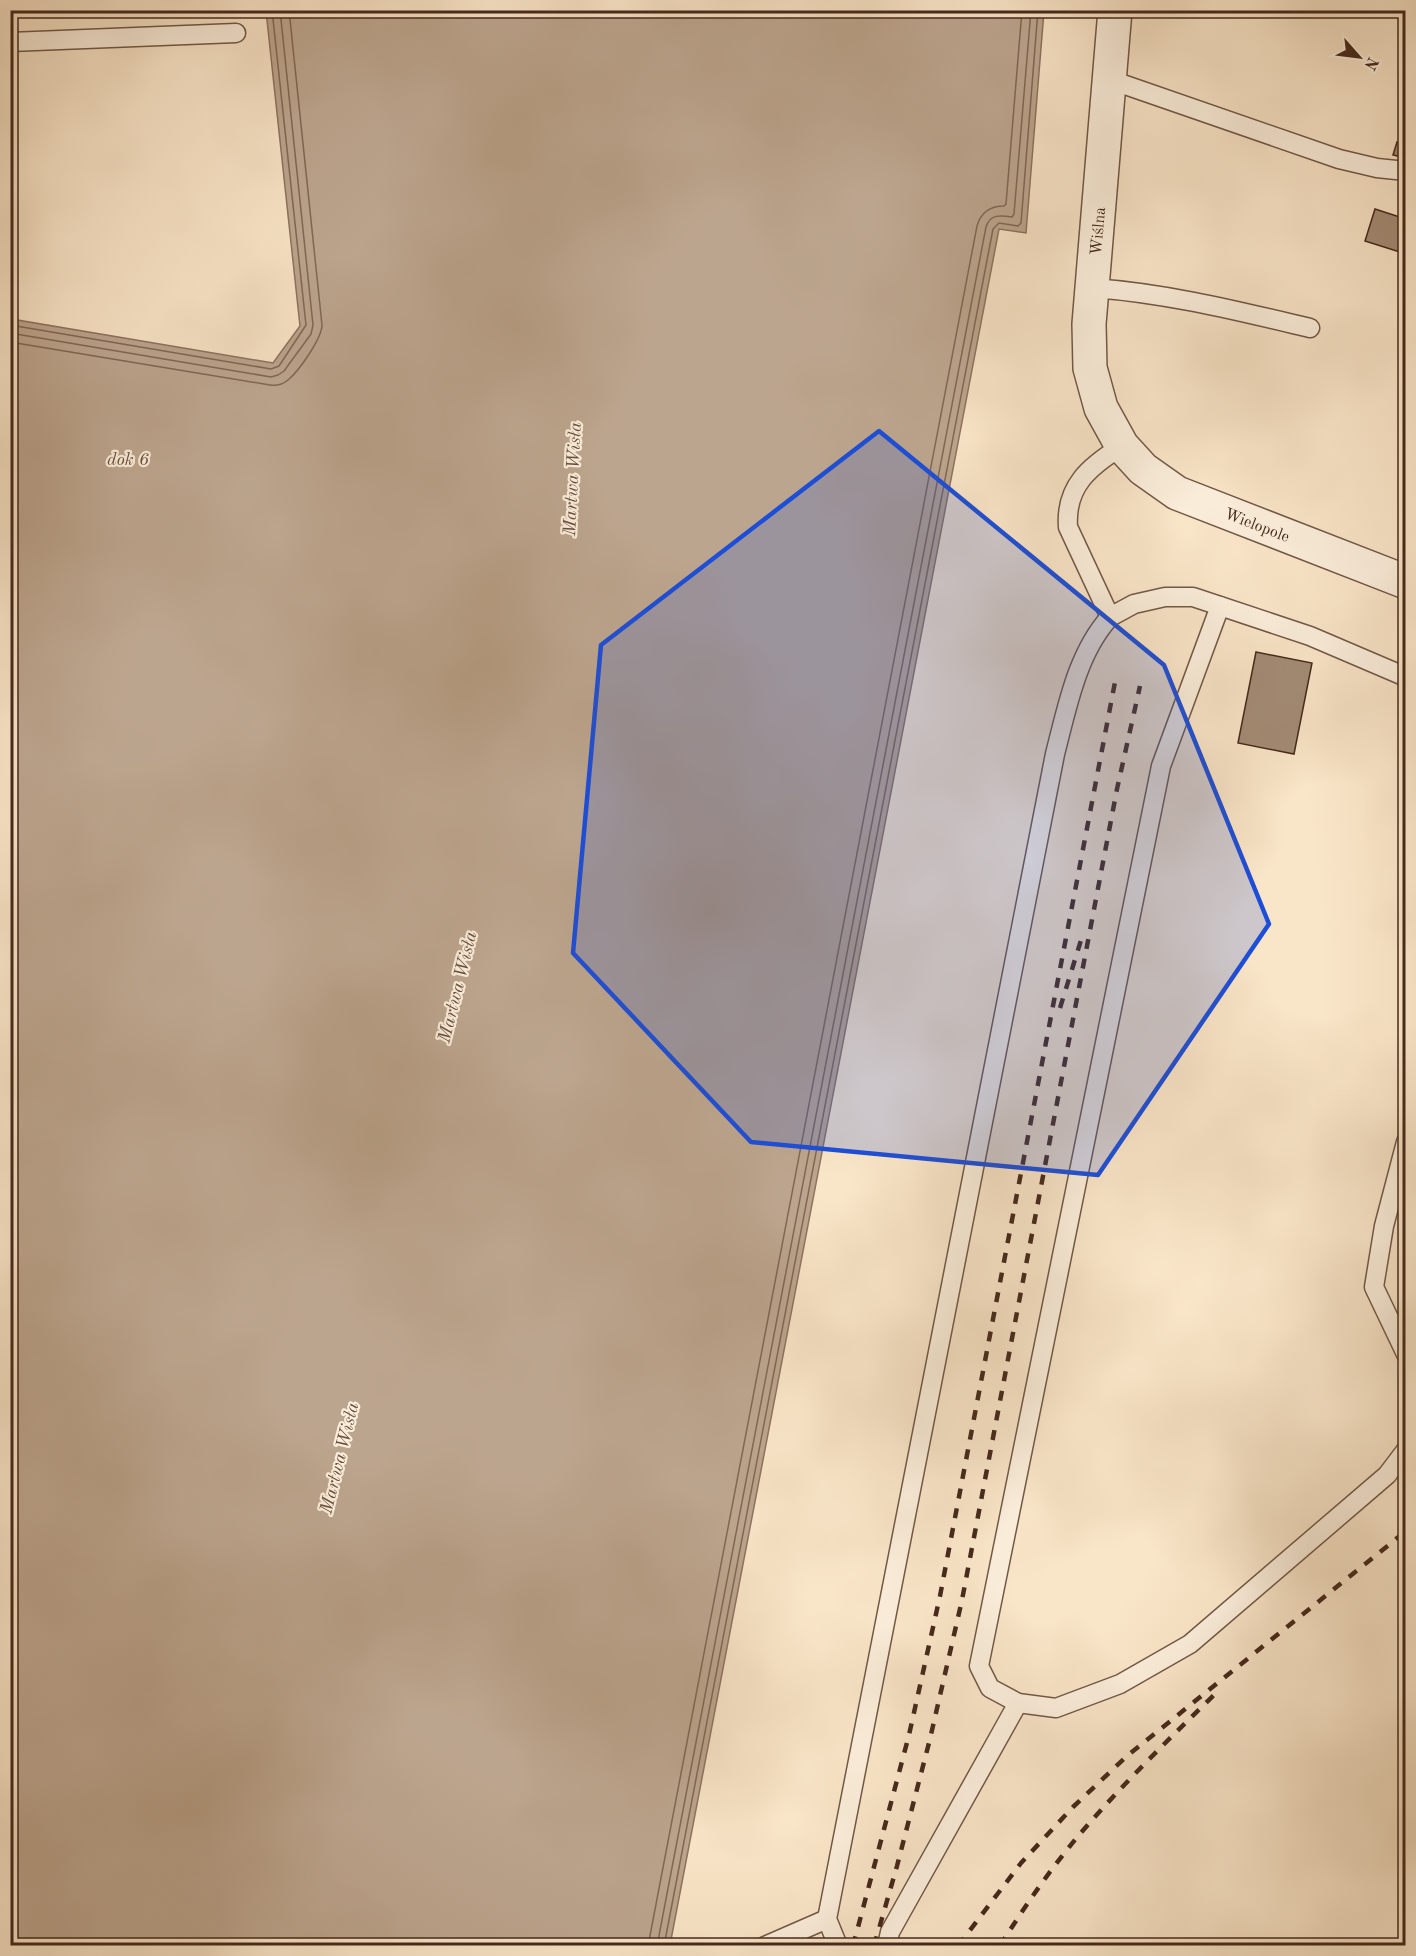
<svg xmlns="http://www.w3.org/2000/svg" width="1416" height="1956" font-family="'Old Standard TT',serif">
	<rect width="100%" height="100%" fill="#f9e5c8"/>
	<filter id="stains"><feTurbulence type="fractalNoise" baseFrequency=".00333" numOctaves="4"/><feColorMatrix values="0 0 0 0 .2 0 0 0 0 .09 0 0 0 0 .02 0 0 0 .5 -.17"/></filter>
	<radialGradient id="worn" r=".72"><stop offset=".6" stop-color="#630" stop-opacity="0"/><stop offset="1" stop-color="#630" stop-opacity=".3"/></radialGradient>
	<path fill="#bca58e" stroke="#8d7360" stroke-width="1.5" d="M266,11H1044L1026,233L999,229L670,1945H11V319L273,363L300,326Z"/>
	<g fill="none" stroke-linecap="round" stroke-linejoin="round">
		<g stroke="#816755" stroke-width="1.5">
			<path d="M10,325L271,369L279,366L306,325L272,10"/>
			<path d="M10,333L271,377L278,375L284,371L311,334L313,325L280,10"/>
			<path d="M10,342L270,385C276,386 282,385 288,380C299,371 322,338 322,325L289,10"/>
			<path d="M648,1946L977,226C981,212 990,206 1004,206L1006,204L1022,10"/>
			<path d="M657,1946L986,227C990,214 1000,215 1012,217L1014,214L1031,10"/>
			<path d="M664,1946L993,229L999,223L1018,226L1021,223L1038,10"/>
		</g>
	</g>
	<g fill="#a38b75" stroke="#46291c" stroke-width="1.5">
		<path d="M1397,142L1406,145V158L1393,155Z"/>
		<path d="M1375,209L1406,219V254L1365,241Z"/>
		<path d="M1256,652L1312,663L1294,754L1238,743Z"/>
	</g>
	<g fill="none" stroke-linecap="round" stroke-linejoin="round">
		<defs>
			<g id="service">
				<path d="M10,42L236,33"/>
				<path d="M1108,79L1339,159L1377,168L1406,171"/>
				<path d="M1092,288C1166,293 1238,311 1310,328"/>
				<path d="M1122,446C1090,466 1065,486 1068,527L1110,617L1134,604L1165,597H1193L1310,636L1406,677"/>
				<path d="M1220,606L1161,766L979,1666L990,1688L1018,1703L1056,1708L1120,1684L1190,1644L1387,1475L1406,1450"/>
				<path d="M1406,1142L1384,1226L1374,1287L1406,1354"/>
				<path d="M765,1946L827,1919"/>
				<path d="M838,1946L827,1919L1055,754C1067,708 1077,653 1110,617"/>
				<path d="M887,1946L890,1932L1018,1703"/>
			</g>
			<g id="minor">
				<path id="s1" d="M1115,10L1089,324L1090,368L1101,408L1122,446L1143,469L1177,493L1406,582"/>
			</g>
		</defs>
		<use href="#service" stroke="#735847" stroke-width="21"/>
		<use href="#minor" stroke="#735847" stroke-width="36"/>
		<use href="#service" stroke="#fbeedb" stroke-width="18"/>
		<use href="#minor" stroke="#fbeedb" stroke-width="33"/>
		<g stroke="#46291c" stroke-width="4.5" stroke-dasharray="10 10" stroke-linecap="butt">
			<path d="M1060,1008L1082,937"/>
			<path d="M853,1946L909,1735L940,1596L1115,682"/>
			<path d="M874,1946L897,1866L930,1739L962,1600L1117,789L1140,686"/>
			<path d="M958,1946L1021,1863L1073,1807L1127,1756L1406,1531"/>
			<path d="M1000,1946C1028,1901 1058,1858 1093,1819C1132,1775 1174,1734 1216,1693"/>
		</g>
	</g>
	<path fill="#1d4ed8" fill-opacity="0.2" stroke="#1d4ed8" stroke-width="4.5" stroke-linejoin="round" d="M879,431L1164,665L1269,924L1098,1175L751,1142L573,953L601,645Z"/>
	<g text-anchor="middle" stroke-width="4.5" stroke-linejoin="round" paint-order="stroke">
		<g font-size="16" fill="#46291c" stroke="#fbeedb">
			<text transform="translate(1097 231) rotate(-85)" y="6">Wiślna</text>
			<text dy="6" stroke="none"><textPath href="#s1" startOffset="603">Wielopole</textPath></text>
		</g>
		<g font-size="18" font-style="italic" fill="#694e3e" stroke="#fbeedb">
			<text x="128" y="465">dok 6</text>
			<text transform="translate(572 479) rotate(-87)" y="6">Martwa Wisła</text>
			<text transform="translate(457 987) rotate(-76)" y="6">Martwa Wisła</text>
			<text transform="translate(339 1458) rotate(-76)" y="6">Martwa Wisła</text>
		</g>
	</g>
	<rect width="1416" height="1956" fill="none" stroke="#f9e5c8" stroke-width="36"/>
	<rect x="12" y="12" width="1392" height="1932" fill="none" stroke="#46291c" stroke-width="3"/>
	<rect x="18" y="18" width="1380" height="1920" fill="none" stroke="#46291c" stroke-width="1.5"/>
	<g transform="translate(1359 57) rotate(118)" stroke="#fbeedb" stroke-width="4.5" paint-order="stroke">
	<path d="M0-4.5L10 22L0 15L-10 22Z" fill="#46291c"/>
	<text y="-9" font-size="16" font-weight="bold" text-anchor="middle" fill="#46291c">N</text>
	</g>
	<rect width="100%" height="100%" filter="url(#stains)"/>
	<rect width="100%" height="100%" fill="url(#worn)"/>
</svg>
